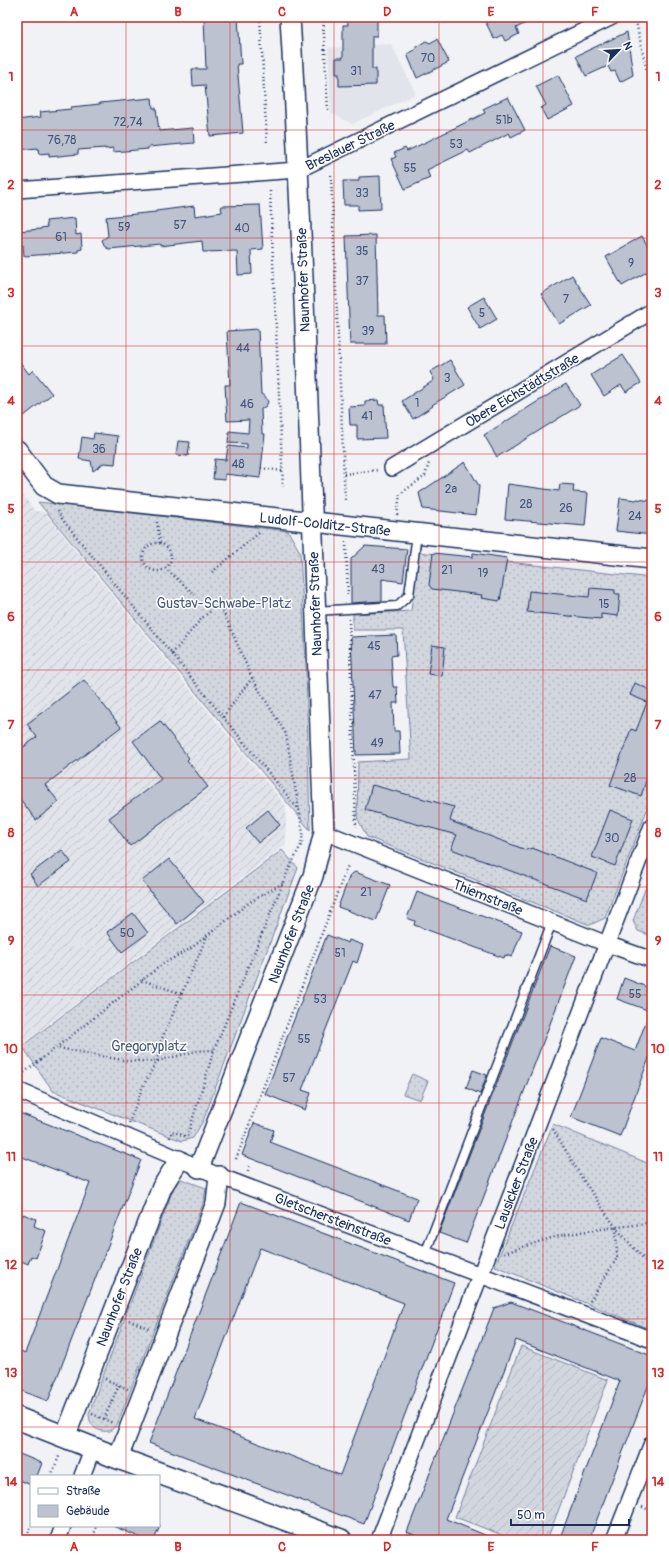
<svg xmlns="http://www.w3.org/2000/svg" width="669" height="1557" font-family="Pangolin,sans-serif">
	<defs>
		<pattern id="industrial-furrows" width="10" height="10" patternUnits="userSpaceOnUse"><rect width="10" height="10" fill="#e1e4ea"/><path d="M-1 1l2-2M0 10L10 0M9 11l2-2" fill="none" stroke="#c0c4cb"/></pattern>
		<pattern id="grass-dots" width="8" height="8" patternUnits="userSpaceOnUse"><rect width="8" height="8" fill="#d2d6df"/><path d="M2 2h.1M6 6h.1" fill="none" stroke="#b4b8c2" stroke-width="1.8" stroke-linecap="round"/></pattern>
		<pattern id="garden-furrows" width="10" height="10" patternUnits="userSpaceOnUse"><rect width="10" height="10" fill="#d2d6df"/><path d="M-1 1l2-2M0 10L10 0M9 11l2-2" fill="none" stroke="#b4b8c2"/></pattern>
	</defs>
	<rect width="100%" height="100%" fill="#f1f2f5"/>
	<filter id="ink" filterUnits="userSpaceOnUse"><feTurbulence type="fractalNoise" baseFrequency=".025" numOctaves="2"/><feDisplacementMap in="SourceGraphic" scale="8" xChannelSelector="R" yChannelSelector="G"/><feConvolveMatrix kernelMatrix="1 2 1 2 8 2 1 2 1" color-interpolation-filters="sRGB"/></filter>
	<g filter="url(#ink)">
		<path fill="#e1e4ea" d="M391,44L416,94L352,124L331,113L328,48Z"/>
		<path fill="url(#industrial-furrows)" d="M17,487L35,511L44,512L286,806V844L21,1045L17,1040Z"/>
		<g fill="url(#grass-dots)" stroke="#76829e">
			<path d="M38,502L288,531L300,552L306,666L310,830Z"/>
			<path d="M418,552L652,578V797L605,918L590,925L367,837L357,817L358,762L411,759L403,630H353V614L411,611Z"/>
			<path d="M282,850L298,868L203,1121L193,1138L182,1141L53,1091L22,1046Z"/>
			<path d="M652,871V936L638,931L633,921Z"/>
			<path d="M412,1074L428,1081L420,1100L403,1094Z"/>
			<path d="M553,1124L652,1165V1330L495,1266Z"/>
			<path d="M181,1179L206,1188L204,1201L117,1425L110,1431C97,1433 89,1426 89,1413L174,1187Z"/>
		</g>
		<path fill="url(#garden-furrows)" stroke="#76829e" d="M521,1346L608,1380L547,1540H515L455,1517Z"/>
		<g fill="#bcc2d0" stroke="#1b2f5e" fill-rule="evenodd">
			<path d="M204,17H238L241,64H237L243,133L210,136L205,85L193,86L192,69H206Z"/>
			<path d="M347,17H377V36H372V69H376V85L339,86V74H336V58H343V25H348Z"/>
			<path d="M483,17H538L516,28L519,34L505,41L502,35L494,39Z"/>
			<path d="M627,32L633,75L620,82L615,71L611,72L608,66L586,76L576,56Z"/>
			<path d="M437,39L449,62L417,78L407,54L415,50L416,47L426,41L430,43Z"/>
			<path d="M558,75L574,106L547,120L541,108L546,105L536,86Z"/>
			<path d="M508,97L525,130L511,137L509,133L470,153L468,150L427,170L430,178L405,189L391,159L396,157L394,153L405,148L407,151L426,142L485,113L483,109Z"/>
			<path d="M152,98L153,108H156L159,131L193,128L194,143L148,147V149L113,152V148L105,149V148L78,150V154L49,157V153L39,154L38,148L17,150V120L41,117L40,112L71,109V107L100,104V103Z"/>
			<path d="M380,176L381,209L358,210V205H344L343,181H359V177Z"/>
			<path d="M260,205L263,249L251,250L252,274L238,275L237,251L203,252L202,241L160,246V244L109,249L105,247L102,240L108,236L106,217L156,212V211L194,206L195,216L222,212L221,206Z"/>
			<path d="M75,218L76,235L81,234L82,249L78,250V252L24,256L23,245L17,246V231L41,229V228L47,227L46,221Z"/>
			<path d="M376,235L378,315H385L386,344H350L346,236Z"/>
			<path d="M642,236L652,254V269L622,286L606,257Z"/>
			<path d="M572,275L591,305L559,324L541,294Z"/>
			<path d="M484,297L497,319L480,329L467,307Z"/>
			<path d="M258,329L261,394L265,396L268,402L266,406L261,409L262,434H265L260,478L225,474V480L213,479L215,459L226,460L228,446L247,448V444L228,443L229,431L248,433L249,420L227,421L225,385H230L227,331Z"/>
			<path d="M623,355L641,383L626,392L621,385L604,396L591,375Z"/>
			<path d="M17,358L29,374L33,370L52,394L24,416L17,407Z"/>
			<path d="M450,360L465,385L432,405L433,406L413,419L402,401L433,381L434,379L430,372Z"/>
			<path d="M566,384L580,405L497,457L484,435Z"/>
			<path d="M378,400L379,405H384L386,438L357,439V425H350L349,407L365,406V401Z"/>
			<path d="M94,433L118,436L115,464L104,463L93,471L91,461L79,459L82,437L93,439Z"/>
			<path d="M178,441L190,442L188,456L176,455Z"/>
			<path d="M465,462L479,486L476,515L423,509L419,493Z"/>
			<path d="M508,484L559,491L560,484L574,485L573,492L588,493L585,526L505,519Z"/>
			<path d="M620,498L636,500L637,499L652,501V535L616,531Z"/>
			<path d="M365,546L407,549L403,582L382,579V601L351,603V559Z"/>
			<path d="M433,553L473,557V553L507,558L500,601L481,598L482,595L432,589L429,585Z"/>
			<path d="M590,588L615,590V594H620L618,616L601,614V619L527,612L529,591L589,597Z"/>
			<path d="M396,635L397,655L391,656L393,687H397L398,703H393L394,731H399L400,754L356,755L351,637Z"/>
			<path d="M432,645L445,647L442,676L428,674Z"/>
			<path d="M84,680L121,727L45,785L59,802L36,820L17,795V752L37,737L27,724Z"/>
			<path d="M635,683L652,691V763L641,796L610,785L631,729L636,731L647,702L630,695Z"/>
			<path d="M160,721L189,758L187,760L208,787L130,846L109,818L161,779L133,741Z"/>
			<path d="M372,785L454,807L450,821L526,850L532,848L597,873L587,899L451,849L457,835L365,810Z"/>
			<path d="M268,810L280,825L258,843L246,828Z"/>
			<path d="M610,810L633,819L615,866L592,857Z"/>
			<path d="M62,850L71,862L38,886L30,874Z"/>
			<path d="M169,859L204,902L177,924L142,881Z"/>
			<path d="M355,872L390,885L376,921L338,907L350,875Z"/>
			<path d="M417,892L522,931L512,957L505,955L504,958L414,925L415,921L407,918Z"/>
			<path d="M133,913L148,933L122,952L107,932Z"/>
			<path d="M327,935L348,943L349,940L363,945L357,963L353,961L302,1090L311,1093L305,1110L265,1094Z"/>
			<path d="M550,946L576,956L466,1243L439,1233Z"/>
			<path d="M624,978L652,989V1050L620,1136L571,1117L601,1038L635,1051L650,1011L617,999Z"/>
			<path d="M473,1070L487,1075L480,1094L466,1088Z"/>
			<path d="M17,1112L141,1160L48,1401L17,1389V1349L25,1353L90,1183L17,1155Z"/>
			<path d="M254,1123L274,1130L270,1142L417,1198L409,1220L242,1155Z"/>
			<path d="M241,1202L454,1283L364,1524L149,1443ZM260,1248L404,1303L340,1475L195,1419Z"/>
			<path d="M23,1214L36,1219L34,1226L46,1231L36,1258L31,1256L28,1264L17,1259V1231Z"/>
			<path d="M511,1302L652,1356V1376L589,1540H559L620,1381L516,1340L446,1519L497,1540H426L407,1532L494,1308Z"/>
			<path d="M17,1453L42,1463L37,1476H31V1485L17,1479Z"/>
			<path d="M113,1526H160L154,1540H146Z"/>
		</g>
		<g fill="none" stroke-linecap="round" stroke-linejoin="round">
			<defs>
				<g id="service">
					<path d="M315,611L397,606L409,595L417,534"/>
					<path d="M425,1254L552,922"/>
				</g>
				<g id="minor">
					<path d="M17,190L298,170L612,17"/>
					<path d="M392,468L652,311"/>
					<path d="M324,832L607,944L652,960"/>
					<path d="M17,1090L219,1176L652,1340"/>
					<path d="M82,1476L93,1447"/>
					<path d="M58,1540L63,1526"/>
					<path d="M379,1540L652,826"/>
					<path d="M614,1540L652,1443"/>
				</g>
				<g id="tertiary">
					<path d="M17,450L44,486L58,494L652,559"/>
					<path d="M199,1168L313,876L324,832C313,561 306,289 290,17"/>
					<path d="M65,1437L162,1187L179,1160"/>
					<path d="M118,1458L216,1203L219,1176"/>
				</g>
				<path id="secondary" d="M17,1418L118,1458L341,1540"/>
			</defs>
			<use href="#service" stroke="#1b2f5e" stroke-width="11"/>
			<use href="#minor" stroke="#1b2f5e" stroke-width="18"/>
			<use href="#tertiary" stroke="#1b2f5e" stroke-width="22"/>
			<use href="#secondary" stroke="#1b2f5e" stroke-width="24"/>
			<g stroke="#1b2f5e" stroke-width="2.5" stroke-dasharray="1 3" stroke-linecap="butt">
				<path d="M260,17L267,144"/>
				<path d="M323,17L328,110"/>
				<path d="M635,17L652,94"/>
				<path d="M331,175L345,500"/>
				<path d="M270,191L283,487"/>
				<path d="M261,468L283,471"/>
				<path d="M344,474L378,470"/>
				<path d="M58,511L62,519L299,810L303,833L301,845L287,873L214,1050L187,1137L172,1131L169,1140"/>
				<path d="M397,515L400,494L425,476L429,463"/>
				<path d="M157,522L160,543"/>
				<path d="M346,542L348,598"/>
				<circle cx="157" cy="557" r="14"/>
				<path d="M165,568L195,595"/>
				<path d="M212,572L259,533"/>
				<path d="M220,604L252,678L286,734L299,810"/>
				<path d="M349,619L356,827"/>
				<path d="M172,654L202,618L212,610"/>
				<path d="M223,717L252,678"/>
				<path d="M142,980L182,994"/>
				<path d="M59,1048L127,1061H157L197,1051L214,1050"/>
				<path d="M21,1075L164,963L190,949L250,902L283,883"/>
				<path d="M129,1123L142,1088L157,1061L161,1041L207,936"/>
				<path d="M553,1129L582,1178L616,1228L652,1268"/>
				<path d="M236,1159L348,865"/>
				<path d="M248,1171L250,1164"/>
				<path d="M504,1253C528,1246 551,1236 576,1233C601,1228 627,1227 652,1222"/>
				<path d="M590,1301L617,1258L616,1228"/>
				<path d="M129,1320L150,1329"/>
				<path d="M105,1379L128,1389"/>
				<path d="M92,1414L113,1423"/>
				<path d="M104,1419L119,1385"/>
				<path d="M51,1476L60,1454"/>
				<path d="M642,1507L652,1511"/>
				<path d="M25,1540L31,1526"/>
				<path d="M92,1540L97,1526"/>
			</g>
			<use href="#service" stroke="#fff" stroke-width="8"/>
			<use href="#minor" stroke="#fff" stroke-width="15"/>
			<use href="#tertiary" stroke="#fff" stroke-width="19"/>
			<use href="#secondary" stroke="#fff" stroke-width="21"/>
		</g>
	</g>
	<path fill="none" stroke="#d62828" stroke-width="1" stroke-opacity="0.55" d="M126,17V1476M230,17V1540M334,17V1540M439,17V1540M543,17V1540M17,130H652M17,238H652M17,346H652M17,454H652M17,562H652M17,670H652M17,778H652M17,887H652M17,995H652M17,1103H652M17,1211H652M17,1319H652M17,1427H652M126,1526V1540"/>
	<g text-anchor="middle" stroke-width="3" stroke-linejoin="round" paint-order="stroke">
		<g font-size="12" fill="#43547a">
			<text x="428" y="62">70</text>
			<text x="356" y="75">31</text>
			<text x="504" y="124">51b</text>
			<text x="128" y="126">72,74</text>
			<text x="62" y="144">76,78</text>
			<text x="456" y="148">53</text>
			<text x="410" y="172">55</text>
			<text x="362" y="197">33</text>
			<text x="180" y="229">57</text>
			<text x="124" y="231">59</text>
			<text x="242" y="232">40</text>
			<text x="61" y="241">61</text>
			<text x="362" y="255">35</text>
			<text x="631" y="267">9</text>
			<text x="362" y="285">37</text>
			<text x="566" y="303">7</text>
			<text x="482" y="317">5</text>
			<text x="368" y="335">39</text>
			<text x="243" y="352">44</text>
			<text x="447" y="382">3</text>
			<text x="417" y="407">1</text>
			<text x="247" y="408">46</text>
			<text x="367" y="420">41</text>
			<text x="99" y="453">36</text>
			<text x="238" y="468">48</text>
			<text x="451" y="493">2a</text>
			<text x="526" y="508">28</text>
			<text x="566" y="512">26</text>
			<text x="635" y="520">24</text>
			<text x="378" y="573">43</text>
			<text x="447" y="574">21</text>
			<text x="483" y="577">19</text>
			<text x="604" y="608">15</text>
			<text x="374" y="650">45</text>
			<text x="375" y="699">47</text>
			<text x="377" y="747">49</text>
			<text x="630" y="782">28</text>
			<text x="612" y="842">30</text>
			<text x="366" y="896">21</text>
			<text x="127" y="937">50</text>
			<text x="340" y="957">51</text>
			<text x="635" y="998">55</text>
			<text x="320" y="1003">53</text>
			<text x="304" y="1043">55</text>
			<text x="289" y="1082">57</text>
		</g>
		<g font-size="14" fill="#1b2f5e" stroke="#fff">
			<text transform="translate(350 145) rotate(-26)" y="5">Breslauer Straße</text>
			<text transform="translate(303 280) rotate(-92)" y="5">Naunhofer Straße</text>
			<text transform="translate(522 390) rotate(-31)" y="5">Obere Eichstädtstraße</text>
			<text transform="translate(325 524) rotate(6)" y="5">Ludolf-Colditz-Straße</text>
			<text transform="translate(315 604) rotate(-92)" y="5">Naunhofer Straße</text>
			<text transform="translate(488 897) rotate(22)" y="5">Thiemstraße</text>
			<text transform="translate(291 934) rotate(-69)" y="5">Naunhofer Straße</text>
			<text transform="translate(516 1183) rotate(-69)" y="5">Lausicker Straße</text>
			<text transform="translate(333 1219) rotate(21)" y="5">Gletschersteinstraße</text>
			<text transform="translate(119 1297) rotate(-69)" y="5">Naunhofer Straße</text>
		</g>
		<g font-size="14" fill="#49597e" stroke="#fff">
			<text x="224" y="608">Gustav-Schwabe-Platz</text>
			<text x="149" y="1051">Gregoryplatz</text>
		</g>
	</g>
	<rect width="669" height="1557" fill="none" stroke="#fff" stroke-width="44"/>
	<rect x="30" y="1475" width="130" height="52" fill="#ffffff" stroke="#a4acbf"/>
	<rect x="38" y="1488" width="20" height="6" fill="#ffffff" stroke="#a4acbf"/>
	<text x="66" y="1495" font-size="12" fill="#1b2f5e">Straße</text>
	<rect x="38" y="1505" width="20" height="12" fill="#bcc2d0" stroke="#a4acbf"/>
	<text x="66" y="1515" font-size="12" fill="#1b2f5e">Gebäude</text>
	<g transform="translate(619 50) rotate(65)" stroke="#ffffff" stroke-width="3" paint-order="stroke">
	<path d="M0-3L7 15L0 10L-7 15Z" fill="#1b2f5e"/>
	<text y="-6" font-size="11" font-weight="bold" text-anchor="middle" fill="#1b2f5e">N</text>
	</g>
	<path d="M511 1519v6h118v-6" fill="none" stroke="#1b2f5e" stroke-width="2"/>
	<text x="517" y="1519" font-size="12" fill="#1b2f5e" stroke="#ffffff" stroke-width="3" paint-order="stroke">50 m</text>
	<rect x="22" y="22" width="625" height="1513" fill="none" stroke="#d62828" stroke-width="1.5"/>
	<g font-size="13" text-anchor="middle" font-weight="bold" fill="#d62828">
		<text x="74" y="16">A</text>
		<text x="178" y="16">B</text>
		<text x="282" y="16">C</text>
		<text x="387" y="16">D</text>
		<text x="491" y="16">E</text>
		<text x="595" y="16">F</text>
		<text x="11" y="81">1</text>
		<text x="658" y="81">1</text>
		<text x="11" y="189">2</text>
		<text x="658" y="189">2</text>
		<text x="11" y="297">3</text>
		<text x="658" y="297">3</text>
		<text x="11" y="405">4</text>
		<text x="658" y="405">4</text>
		<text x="11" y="513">5</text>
		<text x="658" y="513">5</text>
		<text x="11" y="621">6</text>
		<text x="658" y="621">6</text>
		<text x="11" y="729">7</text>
		<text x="658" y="729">7</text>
		<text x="11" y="837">8</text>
		<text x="658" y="837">8</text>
		<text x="11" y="945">9</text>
		<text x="658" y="945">9</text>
		<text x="11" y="1053">10</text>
		<text x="658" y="1053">10</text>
		<text x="11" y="1161">11</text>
		<text x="658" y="1161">11</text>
		<text x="11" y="1269">12</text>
		<text x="658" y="1269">12</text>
		<text x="11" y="1377">13</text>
		<text x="658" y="1377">13</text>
		<text x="11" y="1486">14</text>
		<text x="658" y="1486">14</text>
		<text x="74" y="1551">A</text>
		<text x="178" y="1551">B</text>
		<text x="282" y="1551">C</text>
		<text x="387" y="1551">D</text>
		<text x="491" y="1551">E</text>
		<text x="595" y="1551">F</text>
	</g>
</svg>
